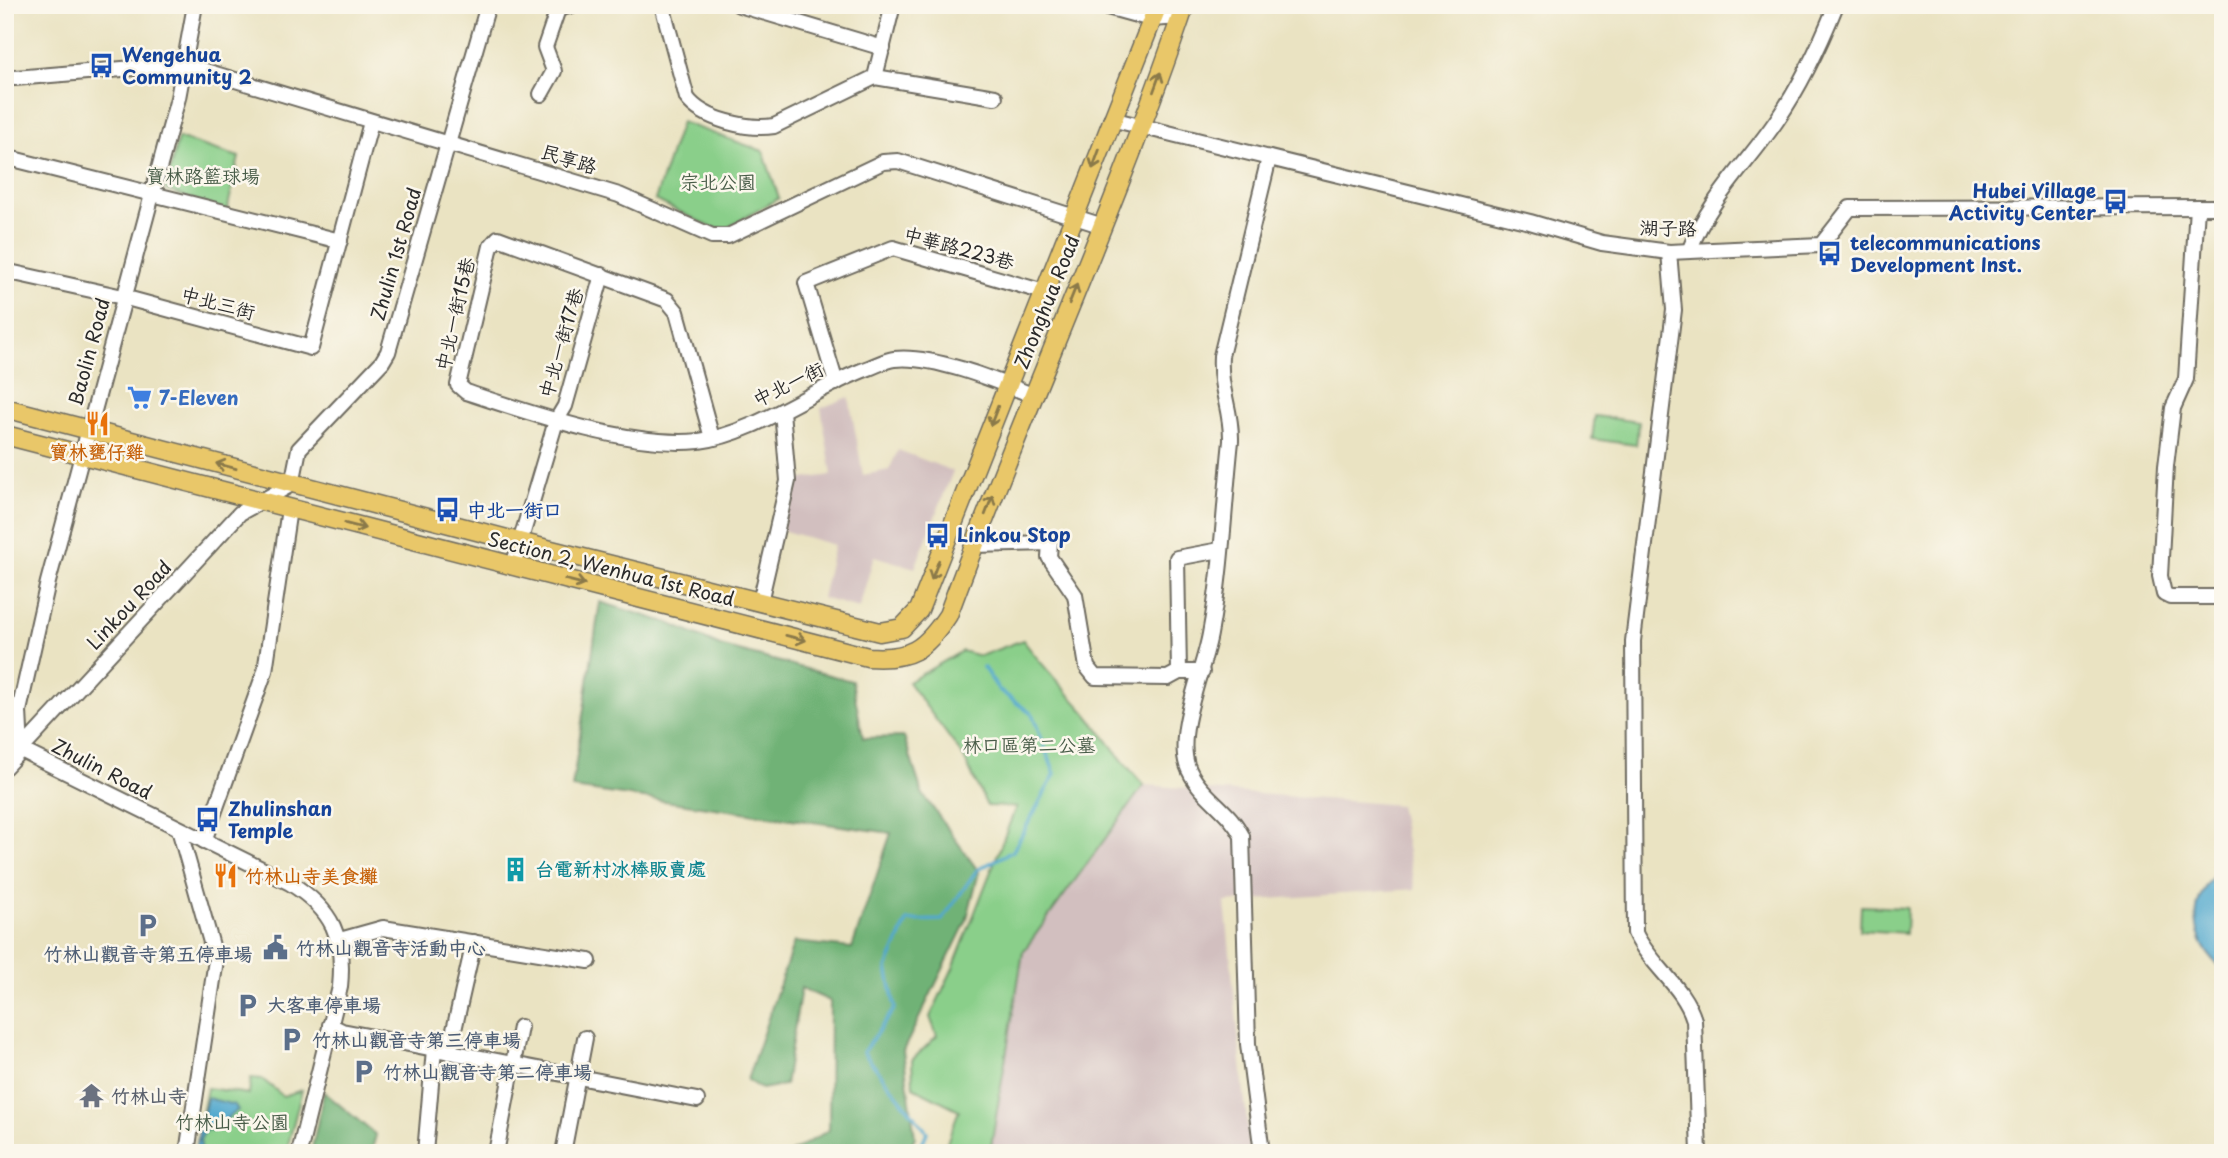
<svg xmlns="http://www.w3.org/2000/svg" width="2228" height="1158" font-family="'Playpen Sans','LXGW WenKai TC',sans-serif">
	<rect width="100%" height="100%" fill="#fbf7ec"/>
	<filter id="ink" filterUnits="userSpaceOnUse"><feTurbulence type="fractalNoise" baseFrequency=".0143" numOctaves="2"/><feDisplacementMap in="SourceGraphic" scale="14" xChannelSelector="R" yChannelSelector="G"/><feConvolveMatrix kernelMatrix="1 2 1 2 8 2 1 2 1" color-interpolation-filters="sRGB"/></filter>
	<filter id="wash" filterUnits="userSpaceOnUse"><feTurbulence type="fractalNoise" baseFrequency=".00686" numOctaves="4" result="noise"/><feDisplacementMap in="SourceGraphic" scale="28" xChannelSelector="R" yChannelSelector="G"/><feGaussianBlur stdDeviation="1.57" result="paint"/><feColorMatrix in="noise" values="0 0 0 0 0 0 0 0 0 0 0 0 0 0 0 0 0 1.4 0 .05"/><feComposite in="paint" operator="in"/></filter>
	<g filter="url(#wash)">
		<rect width="100%" height="100%" fill="#eae3c2"/>
		<g fill="#d2bfbf">
			<path d="M849,397L863,475L889,470L898,450L953,471L915,568L874,556L859,608L822,598L834,545L781,530L794,480L832,475L821,408Z"/>
			<path d="M1144,785L1399,805L1415,889L1225,902L1250,1153H990L1023,952Z"/>
		</g>
		<g fill="#8acf8a" stroke="#5a7d5a" stroke-width="2">
			<path d="M681,122L763,151L779,198L727,228H713L655,200Z"/>
			<path d="M178,138L239,157L227,211L165,190Z"/>
			<path d="M1595,416L1639,422L1636,445L1592,439Z"/>
			<path d="M1023,640C1043,667 1061,685 1083,710C1104,734 1121,762 1144,785L1023,952L990,1153H943L959,1110L913,1087L912,1060L937,1036L930,1017L953,968L1016,807L987,806L963,756L908,682L962,651L980,656Z"/>
			<path d="M1861,906L1907,908L1906,933L1860,930Z"/>
			<path d="M251,1078L262,1079L283,1096L302,1090L286,1153H195L207,1088L249,1094Z"/>
		</g>
		<g fill="#6fb276" stroke="#4d6e50" stroke-width="2">
			<path d="M600,602L669,623L720,646L852,681L863,738L904,737L922,793L979,872L966,922L903,1051L915,1137L907,1153H790L829,1130L830,1001L801,988L785,1085L761,1089L747,1080L794,942L852,948L891,833L572,788Z"/>
			<path d="M324,1092L376,1135L371,1153H311Z"/>
		</g>
		<g fill="#51a8ce" stroke="#3e6a7c" stroke-width="2">
			<path d="M2223,867V970C2189,940 2186,898 2223,867Z"/>
			<path d="M207,1098L235,1105L238,1110L227,1118V1129L205,1130L200,1140L202,1153H194Z"/>
		</g>
		<g fill="none" stroke-linecap="round" stroke-linejoin="round">
			<path stroke="#51a8ce" stroke-width="3.5" d="M918,1153L927,1132L863,1052L895,1008L887,968L907,921L942,920L977,870L1013,851L1055,774L1032,714L999,690L983,667"/>
		</g>
	</g>
	<g filter="url(#ink)">
		<g fill="none" stroke-linecap="round" stroke-linejoin="round">
			<defs>
				<g id="minor">
					<path d="M662,5L687,98C703,120 749,130 774,126L875,77L893,5"/>
					<path d="M739,5L883,48"/>
					<path d="M1100,5L1151,19L1181,17"/>
					<path d="M5,76L15,78L182,64L619,195L712,236H728L883,162L898,161L1100,225"/>
					<path d="M875,77L995,97"/>
					<path d="M541,94L554,71L545,47L558,9L572,5"/>
					<path d="M1111,119L1530,222L1602,243L1669,252L1821,245L1850,208L2223,207"/>
					<path d="M5,157L340,241"/>
					<path d="M2197,207L2186,379L2173,408L2166,466L2160,576L2164,594L2170,597H2223"/>
					<path d="M1690,249C1709,199 1748,163 1777,120C1802,84 1820,45 1836,5"/>
					<path d="M1669,252L1674,310L1633,641L1635,933C1650,965 1684,986 1694,1020L1699,1153"/>
					<path d="M5,271L123,297L311,348L371,122"/>
					<path d="M836,383L806,283L893,248L1044,292"/>
					<path d="M712,438L677,312L667,300L498,238L491,246L458,385L466,392C532,414 630,448 699,441C756,434 815,387 869,368C877,365 886,360 894,359C931,354 997,381 1032,395"/>
					<path d="M973,545L1050,543L1049,557L1075,595L1087,667L1095,677L1168,678L1179,672"/>
					<path d="M513,566L556,421L565,406L602,275"/>
					<path d="M760,602L788,481L782,411"/>
					<path d="M1202,672H1179L1177,558L1220,550"/>
					<path d="M5,748L21,750L290,883C333,910 345,937 340,987L299,1153"/>
					<path d="M21,750L19,711L48,582L178,98L195,5"/>
					<path d="M5,767L240,513L292,484L299,449L382,362L388,352L488,5"/>
					<path d="M179,829L216,960L187,1153"/>
					<path d="M204,841L265,671L289,509"/>
					<path d="M340,940L383,928L589,961"/>
					<path d="M330,1025L342,1031L697,1100"/>
					<path d="M449,1052L474,942"/>
					<path d="M425,1153L434,1049"/>
					<path d="M496,1153L520,1027"/>
					<path d="M563,1153L585,1038"/>
					<path d="M1262,1153L1248,1044L1242,836C1229,808 1198,796 1187,765C1176,730 1204,669 1210,634C1222,571 1224,505 1231,441C1232,409 1219,391 1221,356L1269,158"/>
				</g>
				<g id="major">
					<path d="M5,408L519,542L880,632L902,628L919,610L1158,5"/>
					<path d="M5,435L868,657C910,660 925,650 948,615C1023,410 1115,212 1185,5"/>
				</g>
			</defs>
			<use href="#minor" stroke="#6e6b60" stroke-width="18"/>
			<use href="#major" stroke="#6e6b60" stroke-width="21"/>
			<use href="#minor" stroke="#fff" stroke-width="14"/>
			<use href="#major" stroke="#e9c769" stroke-width="18"/>
		</g>
		<defs><path id="oneway-shaft" d="M-6 0H5M1.5-3L5.5 0L1.5 3" fill="none" stroke-width="1.6" stroke-linecap="round" stroke-linejoin="round" transform="scale(1.75)"/></defs>
		<g stroke="#8a794a">
			<use href="#oneway-shaft" transform="translate(1157 82) rotate(-70)"/>
			<use href="#oneway-shaft" transform="translate(1096 159) rotate(110)"/>
			<use href="#oneway-shaft" transform="translate(1073 294) rotate(-68)"/>
			<use href="#oneway-shaft" transform="translate(994 416) rotate(111)"/>
			<use href="#oneway-shaft" transform="translate(226 466) rotate(-165)"/>
			<use href="#oneway-shaft" transform="translate(989 505) rotate(-69)"/>
			<use href="#oneway-shaft" transform="translate(355 526) rotate(14)"/>
			<use href="#oneway-shaft" transform="translate(935 570) rotate(111)"/>
			<use href="#oneway-shaft" transform="translate(575 582) rotate(14)"/>
			<use href="#oneway-shaft" transform="translate(796 638) rotate(14)"/>
		</g>
	</g>
	<defs>
		<symbol id="bus-bare" viewBox="-9 -9 18 18"><path d="M-5-6H5V4H4V6H2V4H-2V6H-4V4H-5ZM-3.5-4V0h7V-4ZM-3.5 1.2v1.5H-2V1.2ZM2 1.2v1.5H3.5V1.2Z" fill="#1a4fb4" stroke="#fbf7ec" stroke-width="2.5" paint-order="stroke"/></symbol>
		<symbol id="supermarket-bare" viewBox="-9 -9 18 18"><path d="M-6-5.5h2.5l.6 2H6L4.5 2H-2.5L-4.4-4H-6ZM-1.5 3.2a1.3 1.3 0 1 0 .1 0ZM3 3.2a1.3 1.3 0 1 0 .1 0Z" fill="#3f7fe0" stroke="#fbf7ec" stroke-width="2.5" paint-order="stroke"/></symbol>
		<symbol id="restaurant-bare" viewBox="-9 -9 18 18"><path d="M-5-6h1v4h1v-4h1v4h1v-4h1v5L-1.5 .5V6h-2V.5L-5-1ZM5-6V6H3V1.5H1.5Q1.5-4 5-6Z" fill="#e8710a" stroke="#fbf7ec" stroke-width="2.5" paint-order="stroke"/></symbol>
		<symbol id="building-bare" viewBox="-9 -9 18 18"><path d="M-4-6H4V6H1V3H-1V6H-4ZM-2.5-4.3h1.7v1.8h-1.7ZM.8-4.3h1.7v1.8H.8ZM-2.5-1h1.7V.8h-1.7ZM.8-1h1.7V.8H.8Z" fill="#0f9aa8" stroke="#fbf7ec" stroke-width="2.5" paint-order="stroke"/></symbol>
		<symbol id="parking-bare" viewBox="-9 -9 18 18"><path d="M-3.5-5.5H1a3.5 3.5 0 0 1 0 7H-1V5.5H-3.5ZM-1-3.4V-.6H.8a1.4 1.4 0 0 0 0-2.8Z" fill="#5c6f8a" stroke="#fbf7ec" stroke-width="2.5" paint-order="stroke"/></symbol>
		<symbol id="civic-bare" viewBox="-9 -9 18 18"><path d="M-.6-6.5H3V-4.5H.6V-3L4-1V1h2V6H-6V1h2V-1L-.6-3ZM-1.2 2.5V6h2.4V2.5Z" fill="#5c6f8a" stroke="#fbf7ec" stroke-width="2.5" paint-order="stroke"/></symbol>
		<symbol id="temple-bare" viewBox="-9 -9 18 18"><path d="M0-6L5-2H3V0L6.5 2.5H4V6H1.5V3h-3V6H-4V2.5H-6.5L-3 0V-2H-5Z" fill="#6b7280" stroke="#fbf7ec" stroke-width="2.5" paint-order="stroke"/></symbol>
	</defs>
	<g fill-rule="evenodd">
		<use href="#bus-bare" x="84" y="48" width="35" height="35"/>
		<use href="#bus-bare" x="2098" y="184" width="35" height="35"/>
		<use href="#bus-bare" x="1812" y="236" width="35" height="35"/>
		<use href="#supermarket-bare" x="122" y="380" width="35" height="35"/>
		<use href="#restaurant-bare" x="80" y="406" width="35" height="35"/>
		<use href="#bus-bare" x="430" y="492" width="35" height="35"/>
		<use href="#bus-bare" x="920" y="518" width="35" height="35"/>
		<use href="#bus-bare" x="190" y="802" width="35" height="35"/>
		<use href="#building-bare" x="498" y="852" width="35" height="35"/>
		<use href="#restaurant-bare" x="208" y="858" width="35" height="35"/>
		<use href="#parking-bare" x="130" y="908" width="35" height="35"/>
		<use href="#civic-bare" x="258" y="930" width="35" height="35"/>
		<use href="#parking-bare" x="230" y="988" width="35" height="35"/>
		<use href="#parking-bare" x="274" y="1022" width="35" height="35"/>
		<use href="#parking-bare" x="346" y="1054" width="35" height="35"/>
		<use href="#temple-bare" x="74" y="1078" width="35" height="35"/>
	</g>
	<g text-anchor="middle" stroke-width="5" stroke-linejoin="round" paint-order="stroke">
		<g font-size="19" font-weight="bold" fill="#164399" stroke="#fbf7ec" text-anchor="start">
			<text x="122" y="62">Wengehua<tspan x="122" dy="22">Community 2</tspan></text>
			<text x="2096" y="198" text-anchor="end">Hubei Village<tspan x="2096" dy="22">Activity Center</tspan></text>
			<text x="1850" y="250">telecommunications<tspan x="1850" dy="22">Development Inst.</tspan></text>
			<text x="467" y="517">中北一街口</text>
			<text x="957" y="542">Linkou Stop</text>
			<text x="228" y="816">Zhulinshan<tspan x="228" dy="22">Temple</tspan></text>
		</g>
		<g font-size="19" fill="#2b2b2b" stroke="#fbf7ec">
			<text transform="translate(569 159) rotate(17)" y="7">民享路</text>
			<text transform="translate(1668 228) rotate(1)" y="7">湖子路</text>
			<text transform="translate(959 248) rotate(15)" y="7">中華路223巷</text>
			<text transform="translate(396 254) rotate(-74)" y="7">Zhulin 1st Road</text>
			<text transform="translate(1047 302) rotate(-68)" y="7">Zhonghua Road</text>
			<text transform="translate(218 303) rotate(15)" y="7">中北三街</text>
			<text transform="translate(455 314) rotate(-77)" y="7">中北一街15巷</text>
			<text transform="translate(561 343) rotate(-74)" y="7">中北一街17巷</text>
			<text transform="translate(89 352) rotate(-75)" y="7">Baolin Road</text>
			<text transform="translate(788 384) rotate(-26)" y="7">中北一街</text>
			<text transform="translate(611 569) rotate(14)" y="7">Section 2, Wenhua 1st Road</text>
			<text transform="translate(129 605) rotate(-47)" y="7">Linkou Road</text>
			<text transform="translate(102 769) rotate(27)" y="7">Zhulin Road</text>
		</g>
		<g font-size="19" fill="#485c48" stroke="#fbf7ec">
			<text x="203" y="183">寶林路籃球場</text>
			<text x="718" y="189">宗北公園</text>
			<text x="1029" y="752">林口區第二公墓</text>
			<text x="232" y="1129">竹林山寺公園</text>
		</g>
		<g font-size="19" font-weight="bold" fill="#366cbe" stroke="#fbf7ec" text-anchor="start">
			<text x="159" y="405">7-Eleven</text>
		</g>
		<g font-size="19" font-weight="bold" fill="#c56008" stroke="#fbf7ec">
			<text x="97" y="459">寶林甕仔雞</text>
			<text x="245" y="883" text-anchor="start">竹林山寺美食攤</text>
		</g>
		<g font-size="19" font-weight="bold" fill="#0d838f" stroke="#fbf7ec" text-anchor="start">
			<text x="535" y="876">台電新村冰棒販賣處</text>
		</g>
		<g font-size="19" font-weight="bold" fill="#4e5e75" stroke="#fbf7ec" text-anchor="start">
			<text x="296" y="955">竹林山觀音寺活動中心</text>
			<text x="148" y="961" text-anchor="middle">竹林山觀音寺第五停車場</text>
			<text x="267" y="1012">大客車停車場</text>
			<text x="312" y="1047">竹林山觀音寺第三停車場</text>
			<text x="383" y="1079">竹林山觀音寺第二停車場</text>
		</g>
		<g font-size="19" font-weight="bold" fill="#5b616d" stroke="#fbf7ec" text-anchor="start">
			<text x="111" y="1103">竹林山寺</text>
		</g>
	</g>
	<rect width="2228" height="1158" fill="none" stroke="#fbf7ec" stroke-width="28"/>
</svg>
